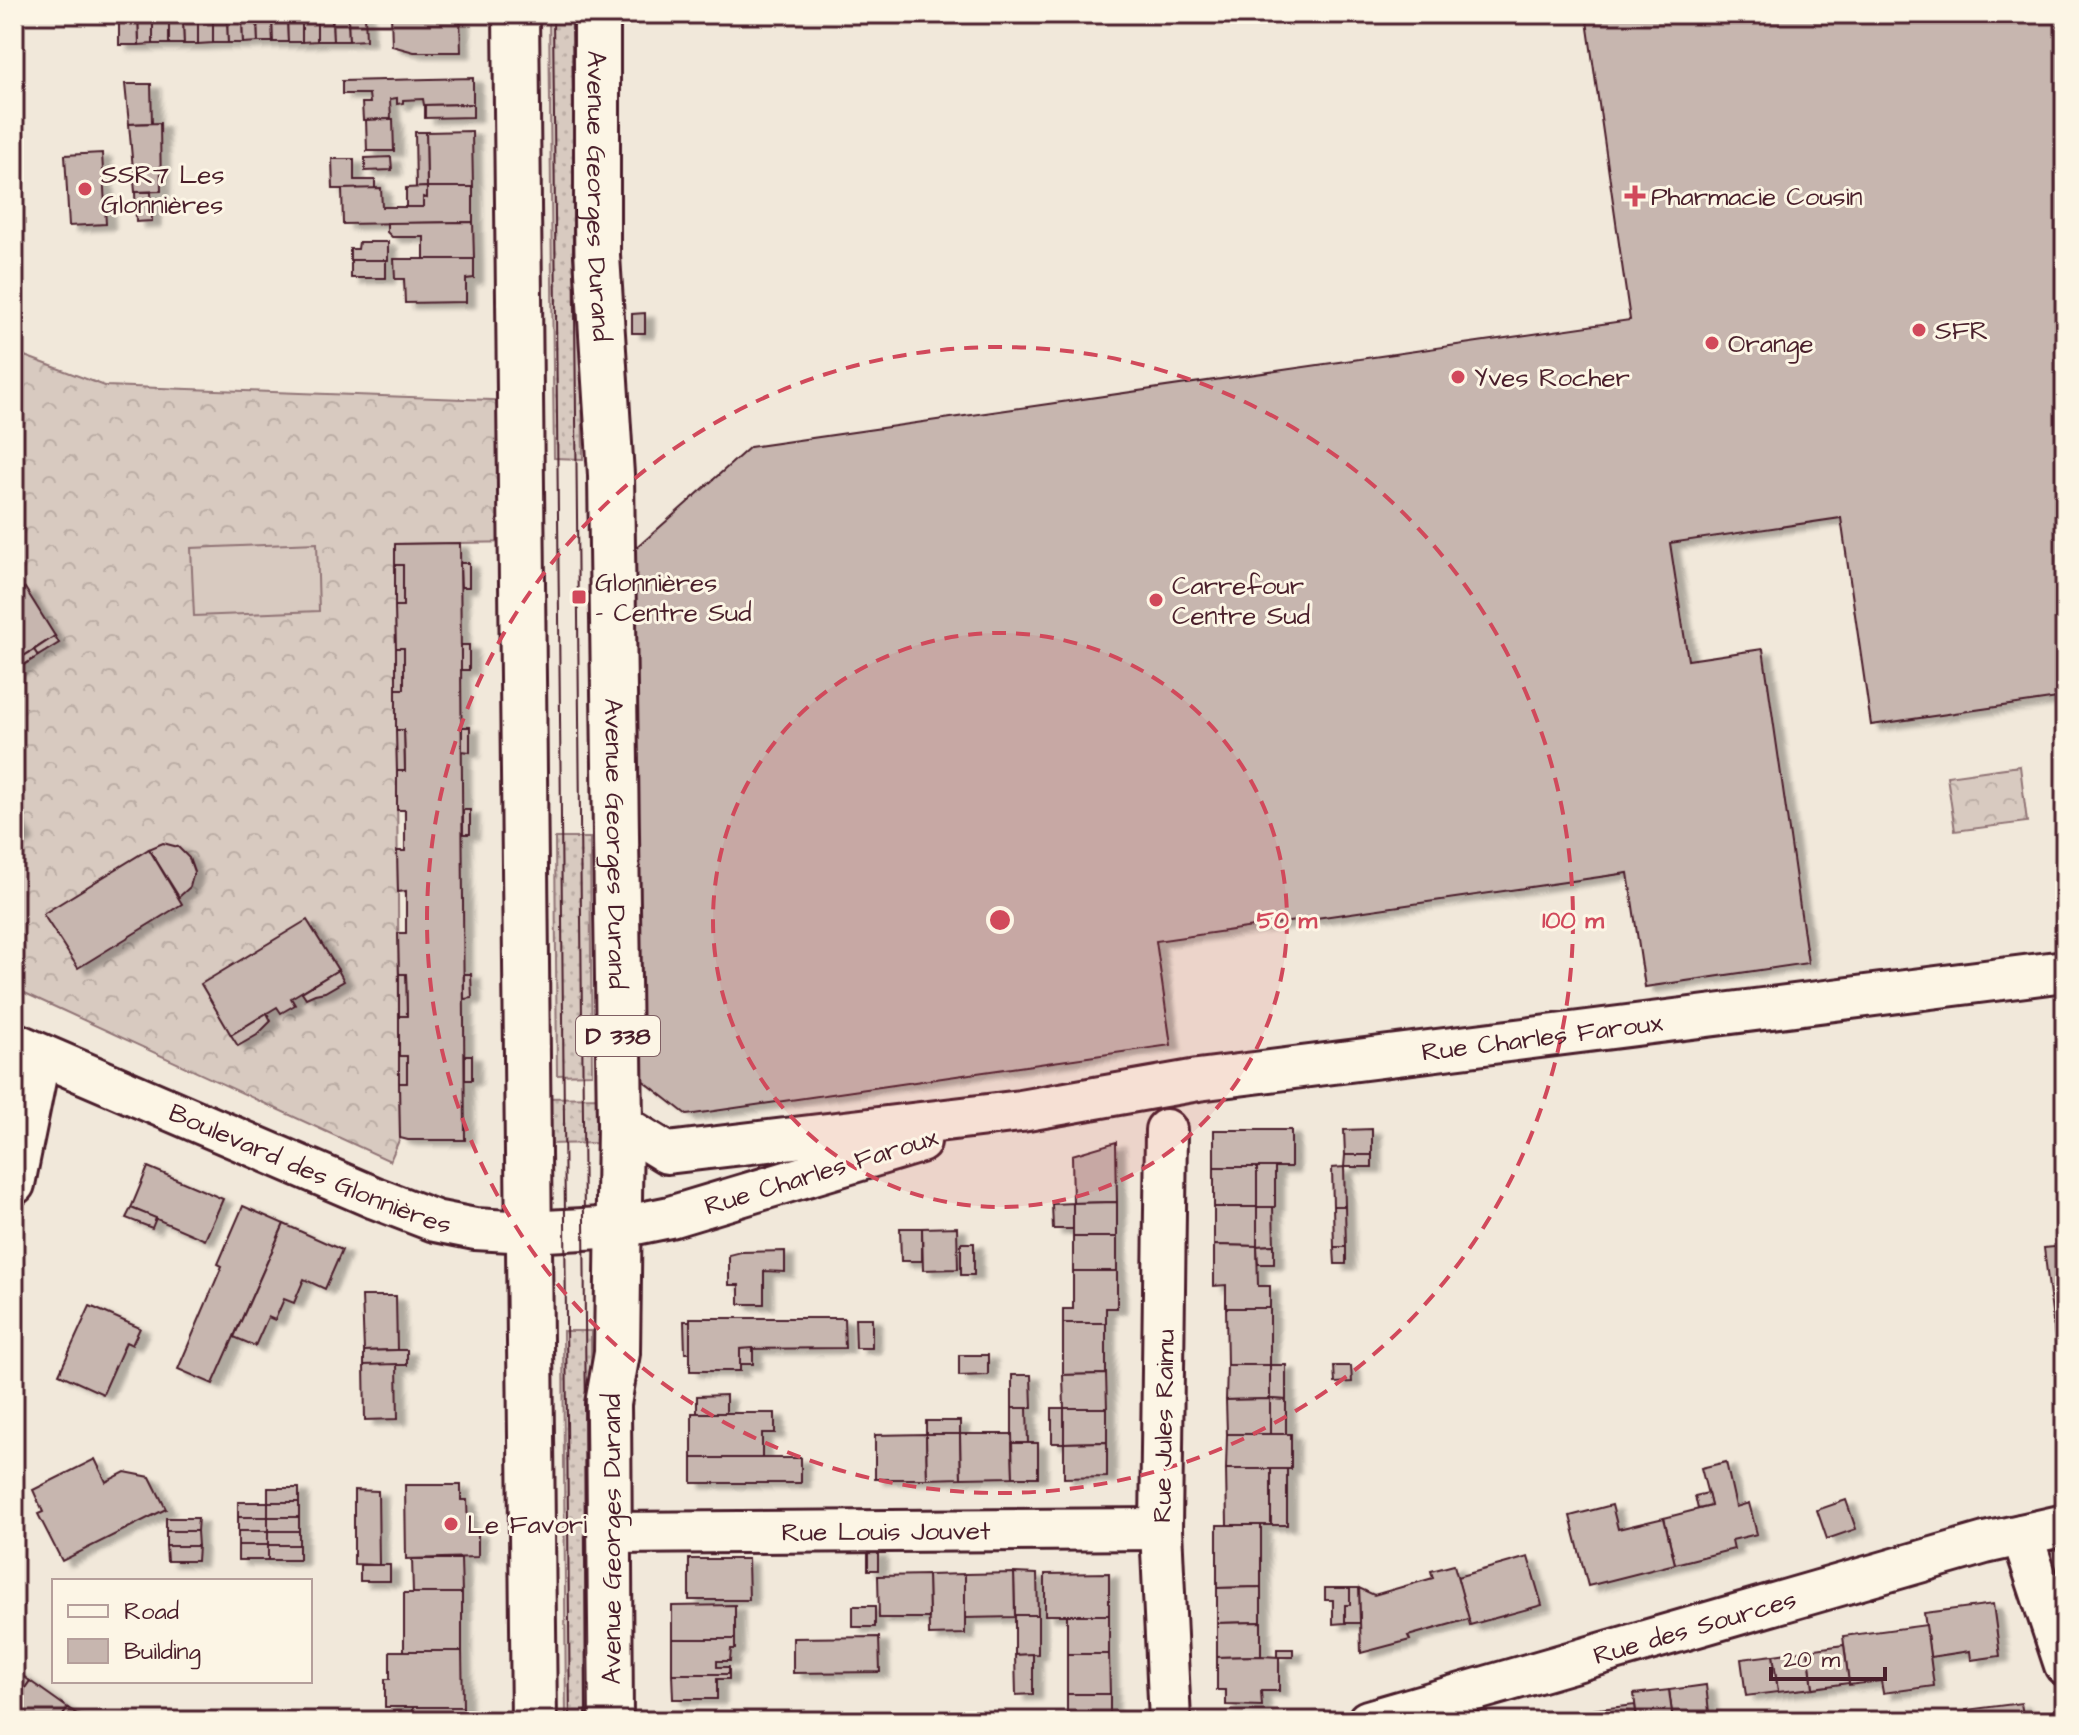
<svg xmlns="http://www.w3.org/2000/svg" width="2079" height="1735" font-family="'Architects Daughter',sans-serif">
	<defs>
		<pattern id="grass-dots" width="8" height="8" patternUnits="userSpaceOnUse" patternTransform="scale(2)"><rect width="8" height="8" fill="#d8cac0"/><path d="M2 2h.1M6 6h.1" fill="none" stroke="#bbada5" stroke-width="1.8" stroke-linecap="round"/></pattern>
		<pattern id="forest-crowns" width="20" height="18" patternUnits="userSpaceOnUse" patternTransform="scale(2)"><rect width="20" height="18" fill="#d8cac0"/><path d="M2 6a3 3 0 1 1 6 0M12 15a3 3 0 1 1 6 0" fill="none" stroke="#bbada5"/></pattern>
		<filter id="shadow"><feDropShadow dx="9" dy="5" stdDeviation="2" flood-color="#0004"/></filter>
	</defs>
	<rect width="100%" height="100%" fill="#f1e8da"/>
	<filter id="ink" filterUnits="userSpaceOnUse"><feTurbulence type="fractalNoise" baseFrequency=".0125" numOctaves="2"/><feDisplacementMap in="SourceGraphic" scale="16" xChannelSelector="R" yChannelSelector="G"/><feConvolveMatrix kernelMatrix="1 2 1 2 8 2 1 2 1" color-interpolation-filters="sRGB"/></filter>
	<g filter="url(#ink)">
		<g fill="url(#grass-dots)" stroke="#917476" stroke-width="2">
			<path d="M549,14H578L583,459L554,458Z"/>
			<path d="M555,838H590L592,1074L557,1075Z"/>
			<path d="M608,1097V1143L542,1144V1098Z"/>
			<path d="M563,1331H591L593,1721H566Z"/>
		</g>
		<g fill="url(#forest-crowns)" stroke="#917476" stroke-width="2">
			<path d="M14,352L105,386L520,401L521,542L395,544L400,1138L390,1161L14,988V671L59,643L14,574Z"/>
			<path d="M2020,766L2027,822L1955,831L1947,776Z"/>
		</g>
		<path fill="#d8cac0" stroke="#917476" stroke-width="2" d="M317,543L319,611L194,616L191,548Z"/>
		<g fill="#c7b6af" stroke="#4a1f2b" stroke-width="2" filter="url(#shadow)">
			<path d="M183,14L184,44H169V15Z"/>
			<path d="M183,14H198V44H184Z"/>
			<path d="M198,14H213V43L198,44Z"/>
			<path d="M213,14H227L228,43H213Z"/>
			<path d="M227,14H242L243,43H228Z"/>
			<path d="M242,14H257L258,42L243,43Z"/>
			<path d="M257,14H272L273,42H258Z"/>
			<path d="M272,14H287L288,42H273Z"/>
			<path d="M287,14H302V42H288Z"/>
			<path d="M302,14H317V41L302,42Z"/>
			<path d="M317,14H332L333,41H317Z"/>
			<path d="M332,14H348L349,41H333Z"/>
			<path d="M348,14H365L366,40L349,41Z"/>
			<path d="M391,14H460L461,52H414L392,46Z"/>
			<path d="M1586,14H2065V697L1871,725L1841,518L1670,543L1688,660L1763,649L1808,963L1645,987L1628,873L1156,941L1171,1045L687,1115L641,1079L633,551L750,447L1630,320Z"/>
			<path d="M138,15H153V44L139,45Z"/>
			<path d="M138,15L139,45H119V16Z"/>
			<rect x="153" y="15" width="16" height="29"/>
			<path d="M473,78V104L424,105L423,99L403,100V103L397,104V98L390,99L391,119L363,120L362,103H370L369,94H342V81Z"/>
			<path d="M125,84H151L152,123L129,124Z"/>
			<path d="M473,104V117L425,118V105Z"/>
			<path d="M391,119H393L394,151H367L366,120Z"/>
			<path d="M160,123L161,191L135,192L129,124Z"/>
			<path d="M472,131L473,187H427L426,132Z"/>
			<path d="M415,132H426L427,187L416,188Z"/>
			<path d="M102,153L106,224L69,226L65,155Z"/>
			<path d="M391,157L392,170L365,171V158Z"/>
			<path d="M332,159H354V180H375V189H333Z"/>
			<path d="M427,187H473V222L343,224L342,189L381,188L382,207H423V197L427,198Z"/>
			<path d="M427,187V198L423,197V207H406V188Z"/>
			<path d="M135,192H151L152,221L136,222Z"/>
			<path d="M473,222L474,259H424V237H392L387,232V223Z"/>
			<path d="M359,242H388V260H350V249H358Z"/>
			<path d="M394,259H474V278L466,279V302L405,303L404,279H395Z"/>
			<rect x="351" y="260" width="35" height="18"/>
			<path d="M645,313V333H632V314Z"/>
			<path d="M460,543L465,1140H408L400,1138L399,1083H407V1056H399V1016H407L406,974H399L398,933H406V891L398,892L397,851H405V810H397V771H405L404,730H396V689H404V648H396L395,606H403V565H395V544Z"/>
			<path d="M460,563H469V587H461Z"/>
			<rect x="395" y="565" width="8" height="41"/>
			<path d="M25,588L55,636L14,662V595Z"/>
			<path d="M55,636L59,643L38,656L34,650Z"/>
			<rect x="461" y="645" width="8" height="25"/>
			<rect x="396" y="648" width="8" height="41"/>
			<path d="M34,650L38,656L14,671V662Z"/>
			<path d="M462,727H470V752L462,751Z"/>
			<path d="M396,730H404L405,771H397Z"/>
			<rect x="463" y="810" width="7" height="24"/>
			<path d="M14,816L24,835L14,841Z"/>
			<path d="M163,843L178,847L189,858L194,872L190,887L179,897L149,849Z"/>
			<path d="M149,849L182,904L78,968L43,914Z"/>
			<path d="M307,920L338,970L291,998L295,1005L281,1013L277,1007L231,1035L201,984Z"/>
			<path d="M338,970L344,981L325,992L315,994L306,998L302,992Z"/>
			<path d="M399,974H406L407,1016H399Z"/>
			<path d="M464,974H471L472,998L464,999Z"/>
			<path d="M267,1013L271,1021L257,1035L238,1046L231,1035Z"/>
			<rect x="465" y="1055" width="7" height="25"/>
			<rect x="399" y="1056" width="8" height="27"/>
			<path d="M1372,1129V1155H1345L1344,1130Z"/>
			<rect x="1214" y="1130" width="77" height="37"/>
			<path d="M1116,1142L1117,1202L1073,1203L1072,1155Z"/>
			<path d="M1345,1155H1372V1167H1344Z"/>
			<path d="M148,1167L223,1199L205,1240L131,1208Z"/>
			<rect x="1214" y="1167" width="43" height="40"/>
			<rect x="1257" y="1167" width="18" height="40"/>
			<path d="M1344,1167L1345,1206H1333L1332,1168Z"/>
			<path d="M1117,1202V1237H1073V1203Z"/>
			<path d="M1073,1203V1229H1053L1052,1204Z"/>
			<path d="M243,1206L284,1224L213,1384L178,1369L222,1266L218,1264Z"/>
			<path d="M1333,1206H1345L1346,1247H1334Z"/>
			<path d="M1214,1207H1257V1246L1214,1245Z"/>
			<path d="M1257,1207H1273L1274,1245L1257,1246Z"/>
			<path d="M131,1208L156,1218L152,1228L126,1218Z"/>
			<path d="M284,1224L342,1250L325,1289L304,1279L294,1303L284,1299L275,1320L268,1317L255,1346L234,1337Z"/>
			<path d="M957,1227L958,1269L923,1270L922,1228Z"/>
			<path d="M900,1228H922V1261H901Z"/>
			<rect x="1073" y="1237" width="44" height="34"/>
			<rect x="961" y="1243" width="13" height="32"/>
			<path d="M1214,1245L1257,1246L1258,1286H1270V1308H1226V1285L1214,1286Z"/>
			<path d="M1274,1245V1264H1258L1257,1246Z"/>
			<path d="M2065,1246V1378H2060L2044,1248Z"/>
			<path d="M1334,1247H1346V1264H1335Z"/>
			<path d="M785,1251V1272L764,1271V1304H739V1285H729V1255L741,1252Z"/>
			<path d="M1073,1271H1117V1308H1106V1323H1063V1309H1073Z"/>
			<path d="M362,1296H396L397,1350L364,1351Z"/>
			<path d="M90,1306L140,1328L132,1345L126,1342L103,1394L59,1374Z"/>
			<path d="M1226,1308H1270V1365H1227Z"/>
			<path d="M690,1318H844L845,1348L740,1349V1371H690Z"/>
			<path d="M855,1318H872V1348H856Z"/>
			<path d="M684,1321H690V1353H685Z"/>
			<path d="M1063,1323H1106V1374L1063,1375Z"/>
			<path d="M753,1348V1364H740V1349Z"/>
			<path d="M397,1350H407V1365H364V1351Z"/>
			<path d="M959,1355H988V1375L959,1376Z"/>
			<path d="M397,1364L398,1419L365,1420L364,1365Z"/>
			<path d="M1227,1365H1270V1399L1226,1400Z"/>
			<path d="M1270,1365H1286V1400L1270,1399Z"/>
			<path d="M1334,1366H1351L1352,1382L1335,1383Z"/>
			<path d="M1106,1374L1107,1408H1064L1063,1375Z"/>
			<path d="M1012,1375H1031L1032,1408H1012Z"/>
			<path d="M2060,1378H2065V1412H2064Z"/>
			<path d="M726,1395V1413H697V1396Z"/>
			<path d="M1270,1399V1434H1227L1226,1400Z"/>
			<path d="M1270,1399L1286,1400V1434H1270Z"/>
			<path d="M1012,1408H1027L1028,1443H1012Z"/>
			<rect x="1052" y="1408" width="12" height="35"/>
			<path d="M1064,1408H1107V1442L1064,1443Z"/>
			<path d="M692,1413H775V1433H762V1458H692Z"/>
			<rect x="926" y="1421" width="34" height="13"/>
			<path d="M926,1434L927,1479H875V1435Z"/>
			<path d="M926,1434H960L961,1478L927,1479Z"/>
			<path d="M960,1434H1012L1013,1477L961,1478Z"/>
			<path d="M1227,1434H1291V1469H1226Z"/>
			<path d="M1107,1442V1477L1064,1478V1443Z"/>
			<path d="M1012,1443H1038V1477H1013Z"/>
			<rect x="692" y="1458" width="109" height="25"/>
			<path d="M95,1459L106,1482L125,1472L150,1477L166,1509L62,1561L38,1514L43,1512L33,1490Z"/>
			<path d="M1726,1462L1736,1507L1749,1503L1757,1534L1732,1540L1734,1549L1675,1564L1664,1518L1711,1506L1701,1468Z"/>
			<path d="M1226,1469H1271V1525H1227Z"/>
			<rect x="1271" y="1469" width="16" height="56"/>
			<path d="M405,1485H461V1500H467L468,1532H478V1557L406,1559Z"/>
			<rect x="268" y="1488" width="31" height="14"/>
			<path d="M354,1490L378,1491L379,1565L354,1564Z"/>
			<path d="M1708,1493L1711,1506L1698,1509L1695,1496Z"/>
			<path d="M1846,1500L1856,1529L1827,1539L1817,1510Z"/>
			<rect x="238" y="1502" width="30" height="15"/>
			<rect x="268" y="1502" width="31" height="15"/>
			<path d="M1612,1505L1618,1529L1664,1518L1675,1564L1588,1586L1570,1516Z"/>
			<rect x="238" y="1517" width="30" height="14"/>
			<rect x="268" y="1517" width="31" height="14"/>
			<path d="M166,1518H198L197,1531H166Z"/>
			<path d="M1217,1525H1261V1587L1217,1588Z"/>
			<path d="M166,1531H197L198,1546H166Z"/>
			<rect x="238" y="1531" width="30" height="14"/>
			<rect x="268" y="1531" width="31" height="14"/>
			<rect x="238" y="1545" width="30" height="15"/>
			<rect x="268" y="1545" width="31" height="15"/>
			<path d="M166,1546H198L197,1561H167Z"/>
			<rect x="868" y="1552" width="10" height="18"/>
			<path d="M1528,1557L1542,1605L1470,1625L1457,1577Z"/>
			<path d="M412,1559H461L462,1593H413Z"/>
			<path d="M689,1559H748L749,1600H689Z"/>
			<rect x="360" y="1565" width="30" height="16"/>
			<path d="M1454,1565L1469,1619L1408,1636L1410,1640L1361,1653L1359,1588L1374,1595L1433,1578L1431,1571Z"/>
			<path d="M1014,1573L1037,1574L1038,1615H1015Z"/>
			<path d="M1014,1573L1015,1617L965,1618V1574Z"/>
			<path d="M1109,1573V1615H1045V1574Z"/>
			<path d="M965,1574V1634L929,1635L928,1575Z"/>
			<path d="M928,1575L929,1618H879L878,1576Z"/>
			<path d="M1261,1587V1622L1217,1623V1588Z"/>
			<path d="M1325,1588H1350V1605H1345V1623L1333,1624V1600H1325Z"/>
			<path d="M1350,1588H1359L1360,1623H1345V1605H1350Z"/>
			<rect x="404" y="1593" width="58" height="58"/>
			<path d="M1993,1604L2000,1656L1971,1660L1970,1651L1930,1657L1924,1613Z"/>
			<path d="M735,1605V1639H672V1606Z"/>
			<rect x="853" y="1606" width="22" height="21"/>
			<path d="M1015,1615H1038V1654L1015,1655Z"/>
			<rect x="1067" y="1615" width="42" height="39"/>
			<path d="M1261,1622V1656L1217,1657V1623Z"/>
			<path d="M1926,1625L1934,1686L1883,1693L1881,1681L1849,1685L1843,1636Z"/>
			<path d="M879,1637L880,1672L793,1673V1638Z"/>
			<path d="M672,1639H735V1649H731L730,1661H717V1667H729V1674H672Z"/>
			<path d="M1844,1645L1849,1683L1813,1688L1808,1650Z"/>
			<rect x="1277" y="1649" width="16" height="8"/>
			<path d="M1808,1650L1813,1688L1778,1692L1773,1655Z"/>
			<path d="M390,1651H462L463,1707H385V1679H390Z"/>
			<path d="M1033,1654V1694L1016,1695L1015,1655Z"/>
			<path d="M1067,1654H1109L1110,1694H1067Z"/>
			<path d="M1773,1655L1778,1692L1746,1696L1741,1659Z"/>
			<path d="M1261,1656L1279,1657V1691H1261L1262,1706L1226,1705V1690H1217V1657Z"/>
			<path d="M14,1670L30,1681L14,1704Z"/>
			<path d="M672,1674H729V1679H717V1699H673Z"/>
			<path d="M30,1681L68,1708L59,1721H14V1704Z"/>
			<path d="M1706,1685L1710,1721H1673L1669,1690Z"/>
			<path d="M1669,1690L1673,1721H1637L1634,1694Z"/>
			<rect x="1067" y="1694" width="43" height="27"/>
			<path d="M2021,1703L2024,1721H1968L1966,1710Z"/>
			<path d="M1635,1705L1637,1721H1601L1600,1709Z"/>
			<rect x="413" y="1707" width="50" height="14"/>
			<path d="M68,1708L88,1721H59Z"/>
			<path d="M1600,1709L1601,1721H1564L1563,1714Z"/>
			<rect x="863" y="1713" width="17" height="8"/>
			<path d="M765,1714V1721H687V1715Z"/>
		</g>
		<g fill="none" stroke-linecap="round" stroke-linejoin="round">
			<defs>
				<g id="minor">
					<path id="s1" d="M14,1043L375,1198L435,1221L475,1229L527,1232L621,1227L670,1217L920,1142"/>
					<path id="s2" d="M620,1124L667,1153L1021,1111L1198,1080L2065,971"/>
					<path d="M1166,1130L1161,1529L1170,1721"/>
					<path d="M14,1184L40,1055"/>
					<path id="s3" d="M610,1533L1161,1529"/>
					<path d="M2022,1535L2065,1665"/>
					<path id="s4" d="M1368,1721L1985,1543L2065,1525"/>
				</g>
				<g id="primary">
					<path d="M516,14L534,1721"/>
					<path id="s5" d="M597,14V256L611,475L620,1124L617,1353L608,1404L610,1721"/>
				</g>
			</defs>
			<use href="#minor" stroke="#4a1f2b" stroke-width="46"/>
			<use href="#primary" stroke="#4a1f2b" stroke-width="50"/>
			<use href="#minor" stroke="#fcf5e5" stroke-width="40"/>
			<use href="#primary" stroke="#fcf5e5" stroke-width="44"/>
			<g stroke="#4a1f2b" stroke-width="2">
				<path d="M553,14L570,1721"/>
				<path d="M572,14L589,1721"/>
			</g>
		</g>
	</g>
	<circle cx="1000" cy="920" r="287" fill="#d1495b" fill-opacity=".12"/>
	<g fill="none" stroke="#d1495b" stroke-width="4" stroke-dasharray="14 10">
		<circle cx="1000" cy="920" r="287"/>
		<circle cx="1000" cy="920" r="573"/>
	</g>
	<g fill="#d1495b" stroke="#fcf5e5" stroke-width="3">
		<circle cx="85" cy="189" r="8"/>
		<path d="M1631 184h8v8h8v8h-8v8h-8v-8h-8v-8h8z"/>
		<circle cx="1919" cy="330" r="8"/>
		<circle cx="1712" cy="343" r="8"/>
		<circle cx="1458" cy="377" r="8"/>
		<rect x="571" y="589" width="16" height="16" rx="4"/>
		<circle cx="1156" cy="600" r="8"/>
		<circle cx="451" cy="1524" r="8"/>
	</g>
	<g text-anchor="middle" stroke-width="6" stroke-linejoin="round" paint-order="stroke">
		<rect fill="#fcf5e5" stroke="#7f5f63" stroke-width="2" x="576" y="1016" width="84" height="40" rx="6"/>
		<g font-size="24" font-weight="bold" fill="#4a1f2b">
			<text x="618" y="1044">D 338</text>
		</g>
		<g font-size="26" fill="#4a1f2b" stroke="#fcf5e5" text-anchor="start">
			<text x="101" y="183">SSR7 Les<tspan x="101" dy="30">Glonnières</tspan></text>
			<text x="1651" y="205">Pharmacie Cousin</text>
			<text x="1935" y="339">SFR</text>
			<text x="1728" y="352">Orange</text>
			<text x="1474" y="386">Yves Rocher</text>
			<text x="595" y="591">Glonnières<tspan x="595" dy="30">- Centre Sud</tspan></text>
			<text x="1172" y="594">Carrefour<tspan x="1172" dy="30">Centre Sud</tspan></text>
			<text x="467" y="1533">Le Favori</text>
		</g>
		<g font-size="26" fill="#4a1f2b" stroke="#fcf5e5">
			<text dy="9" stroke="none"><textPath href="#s5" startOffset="182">Avenue Georges Durand</textPath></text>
			<text dy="9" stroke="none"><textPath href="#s5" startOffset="830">Avenue Georges Durand</textPath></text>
			<text dy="9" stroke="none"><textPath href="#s2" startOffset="938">Rue Charles Faroux</textPath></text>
			<text dy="9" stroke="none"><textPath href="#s1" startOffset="322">Boulevard des Glonnières</textPath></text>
			<text transform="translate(821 1171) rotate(-17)" y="9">Rue Charles Faroux</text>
			<text transform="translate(1163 1426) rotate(-89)" y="9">Rue Jules Raimu</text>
			<text dy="9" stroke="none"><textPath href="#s3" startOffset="276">Rue Louis Jouvet</textPath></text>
			<text transform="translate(611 1539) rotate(-90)" y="9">Avenue Georges Durand</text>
			<text dy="9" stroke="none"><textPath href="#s4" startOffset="340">Rue des Sources</textPath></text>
		</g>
	</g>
	<circle cx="1000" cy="920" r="12" fill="#d1495b" stroke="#fcf5e5" stroke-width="4"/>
	<g font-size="24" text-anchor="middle" font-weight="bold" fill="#d1495b" stroke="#fcf5e5" stroke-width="6" stroke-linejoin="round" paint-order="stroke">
		<text x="1287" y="928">50 m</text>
		<text x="1573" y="928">100 m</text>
	</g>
	<rect width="2079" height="1735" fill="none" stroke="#fcf5e5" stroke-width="48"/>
	<rect x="24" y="24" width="2031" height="1687" fill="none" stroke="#4a1f2b" stroke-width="3" filter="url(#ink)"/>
	<rect x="52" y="1579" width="260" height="104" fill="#fcf5e5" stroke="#b59f9b" stroke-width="2"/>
	<rect x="68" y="1605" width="40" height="12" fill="#fcf5e5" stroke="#b59f9b" stroke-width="2"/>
	<text x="124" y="1619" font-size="24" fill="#4a1f2b">Road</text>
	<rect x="68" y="1639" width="40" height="24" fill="#c7b6af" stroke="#b59f9b" stroke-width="2"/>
	<text x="124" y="1659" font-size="24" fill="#4a1f2b">Building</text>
	<path d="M1771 1667v12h114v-12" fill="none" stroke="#4a1f2b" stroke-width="4"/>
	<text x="1783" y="1667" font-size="24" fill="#4a1f2b" stroke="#fcf5e5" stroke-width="6" paint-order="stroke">20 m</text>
</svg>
